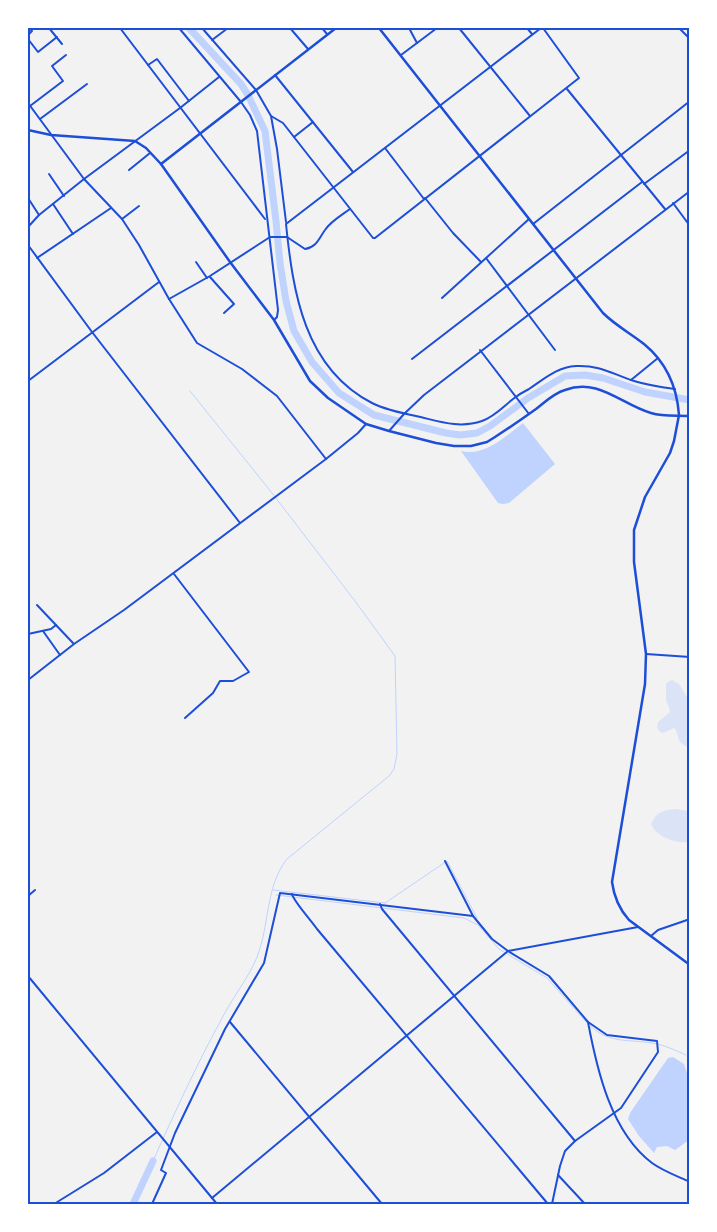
<svg xmlns="http://www.w3.org/2000/svg" width="717" height="1232" font-family="Georgia,serif">
	<rect width="100%" height="100%" fill="#f2f2f2"/>
	<g fill="#dbe4f7">
		<path d="M672,680L679,684L689,700V749C687,746 683,745 680,742C677,737 678,732 674,728L663,733C658,731 656,728 658,722L669,713L670,710L666,700V683Z"/>
		<path d="M676,809L689,811V842C676,844 656,837 651,824C656,812 663,810 676,809Z"/>
	</g>
	<g fill="#bfd3fe">
		<path d="M523,423L555,464L509,503L503,504L498,503L461,451C484,457 506,436 523,423Z"/>
		<path d="M673,1057L684,1064L689,1079V1140L675,1150L667,1146L657,1147L654,1153L639,1136L628,1119L630,1113L668,1058Z"/>
	</g>
	<g fill="none" stroke-linecap="round" stroke-linejoin="round">
		<g stroke="#bfd3fe" stroke-width="1">
			<path d="M273,890L385,903L447,861L477,918"/>
			<path d="M276,895L464,918L478,925L499,949L547,978L587,1023"/>
			<path d="M590,1026C611,1044 627,1039 652,1043C664,1045 675,1050 686,1055"/>
			<path d="M153,1161C174,1114 196,1066 221,1020C232,998 248,979 257,957C270,924 265,887 287,859L389,776L394,769L397,754L395,656L355,601L272,493L190,391"/>
		</g>
		<g stroke="#bfd3fe" stroke-width="7">
			<path d="M189,28L241,84L248,95L265,131L276,221L280,263L286,301L294,331L312,362L339,393L374,415L446,433L460,435L477,433L490,426L528,398L565,376L585,375L603,378L645,392L690,400"/>
			<path d="M133,1204L153,1161"/>
		</g>
		<g stroke="#1d4ed8" stroke-width="2">
			<path d="M49,28L62,44"/>
			<path d="M120,28L265,219"/>
			<path d="M179,28L241,102L250,115L257,131L278,310L277,317L274,320"/>
			<path d="M202,28L256,90L271,116L283,123L373,238H375L579,78L543,28"/>
			<path d="M290,28L308,49"/>
			<path d="M322,28L327,34"/>
			<path d="M409,28L417,43"/>
			<path d="M459,28L530,116"/>
			<path d="M527,28L532,34"/>
			<path d="M541,28L286,224C293,292 304,368 372,403C386,410 401,413 416,416C438,421 459,429 482,421C494,417 503,407 513,399C518,395 523,392 529,389C544,379 557,367 576,366C601,365 612,374 634,381C647,385 660,387 675,389"/>
			<path d="M679,28L690,39"/>
			<path d="M28,35L32,31L29,28"/>
			<path d="M28,39L38,52L57,37"/>
			<path d="M212,40L228,28"/>
			<path d="M401,55L437,28"/>
			<path d="M148,65L157,59L189,101"/>
			<path d="M275,75L353,172"/>
			<path d="M567,89L665,209"/>
			<path d="M28,103L84,179L122,219L139,245L169,299L197,343L242,369L277,396L326,459"/>
			<path d="M30,106L63,81L52,66L66,55"/>
			<path d="M271,116L277,149L286,222"/>
			<path d="M40,119L87,84"/>
			<path d="M294,137L313,122"/>
			<path d="M385,148L424,199"/>
			<path d="M129,170L150,153"/>
			<path d="M49,174L64,196"/>
			<path d="M644,184L690,150"/>
			<path d="M28,198L39,215L28,227"/>
			<path d="M425,198L453,233L481,262"/>
			<path d="M673,203L690,226"/>
			<path d="M53,204L73,234"/>
			<path d="M39,215L84,179L180,108L219,77"/>
			<path d="M122,219L139,206"/>
			<path d="M533,224L690,101"/>
			<path d="M28,245L92,332L240,523"/>
			<path d="M37,258L111,208"/>
			<path d="M486,258L555,350"/>
			<path d="M196,262L207,278"/>
			<path d="M210,277L234,304L224,313"/>
			<path d="M442,298L529,219"/>
			<path d="M169,299L210,276L270,237H287L305,249C317,247 319,238 325,230C331,221 342,215 350,209"/>
			<path d="M480,350L529,414"/>
			<path d="M412,359L642,182"/>
			<path d="M631,380L658,358"/>
			<path d="M28,381L159,282"/>
			<path d="M389,431L404,414L424,395L690,191"/>
			<path d="M174,574L249,672L233,681H220L213,693L185,718"/>
			<path d="M37,605L73,643"/>
			<path d="M43,631L60,655"/>
			<path d="M28,634L51,629L56,625"/>
			<path d="M646,654L690,657"/>
			<path d="M28,680L74,644L124,610L326,459L358,433L366,424"/>
			<path d="M445,861L473,916L492,939L508,951L549,976L588,1022L607,1035L657,1041L658,1052L621,1108L575,1141L565,1151L560,1166L552,1204"/>
			<path d="M292,894C294,902 311,920 317,929L548,1204"/>
			<path d="M28,896L35,890"/>
			<path d="M380,904L382,909L575,1141"/>
			<path d="M651,936L658,930L690,919"/>
			<path d="M28,976L217,1204"/>
			<path d="M230,1022L382,1204"/>
			<path d="M588,1022C597,1070 611,1132 652,1163C663,1171 677,1176 690,1182"/>
			<path d="M558,1175L585,1204"/>
			<path d="M212,1198L508,951L638,927"/>
			<path d="M54,1204L104,1173L157,1132"/>
			<path d="M152,1204L166,1173L161,1170L175,1133L225,1029L264,963L280,893L473,916"/>
		</g>
		<g stroke="#1d4ed8" stroke-width="2.5">
			<path d="M161,164L336,28"/>
			<path d="M679,415L674,441L670,453L645,497L634,530V562L646,654L645,684L612,882C614,897 619,909 629,920L690,965"/>
		</g>
		<g stroke="#1d4ed8" stroke-width="2.5">
			<path d="M379,28L603,313C615,325 630,333 644,344C666,362 677,387 679,415"/>
			<path d="M28,130L51,135L135,141L146,148L161,164L230,262L274,320L310,381L328,398L366,424L389,431L436,443L454,446H471L487,442L495,437C509,428 522,419 536,409C545,402 554,393 565,390C598,377 622,405 651,413C664,417 677,415 690,416"/>
		</g>
	</g>
	<rect width="717" height="1232" fill="none" stroke="#ffffff" stroke-width="58"/>
	<rect x="29" y="29" width="659" height="1174" fill="none" stroke="#1d4ed8" stroke-width="2"/>
</svg>
